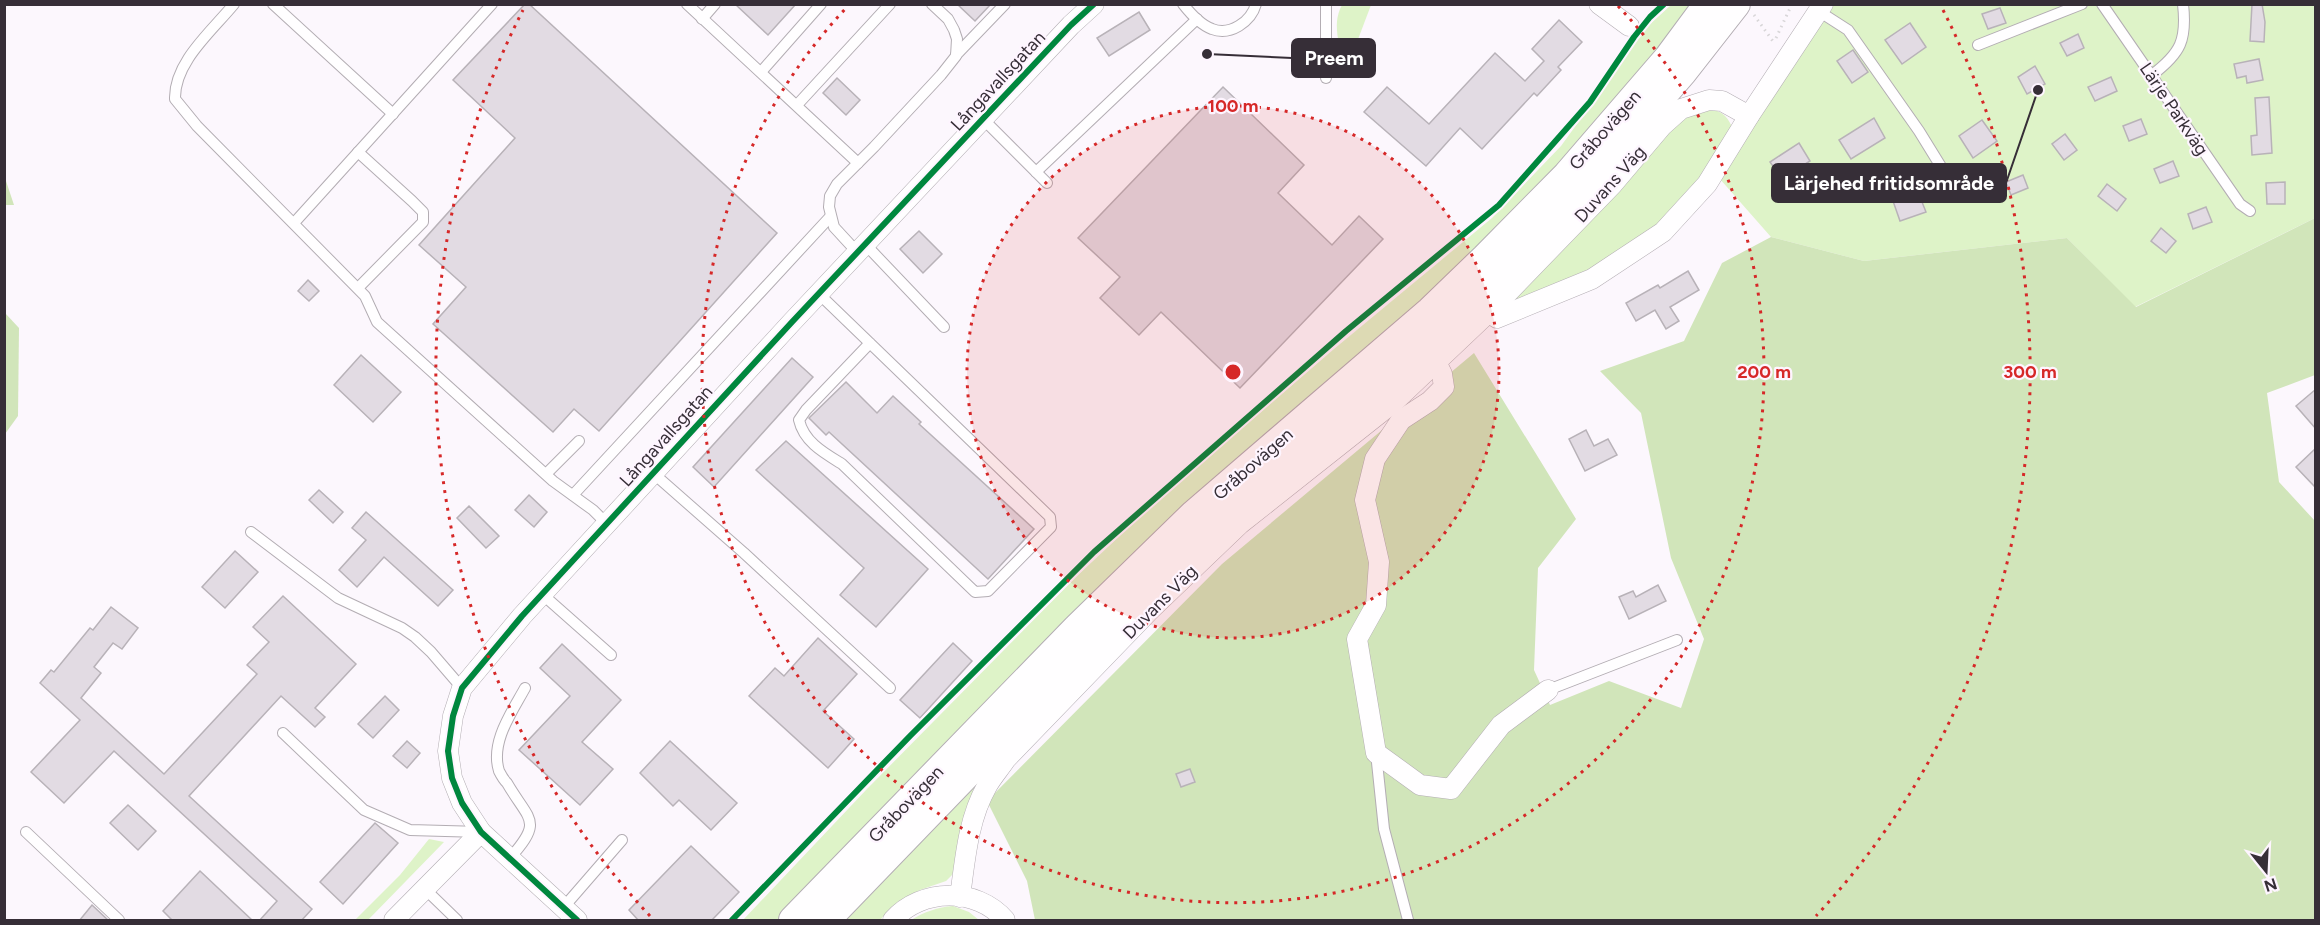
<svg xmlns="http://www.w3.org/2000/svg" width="2320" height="925" font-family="Figtree,sans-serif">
	<rect width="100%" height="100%" fill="#fcf7fd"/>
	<g fill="#def3c8">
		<path d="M1342,5H1371L1357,42L1338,39C1336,26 1336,16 1342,5Z"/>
		<path d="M1671,5H1694L1610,108L1512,215L780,920H743L866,790L1076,577L1142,515L1334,349L1492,218L1561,146L1647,27Z"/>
		<path d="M1814,5H2315V218L2135,307L2067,238L1864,261L1771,237L1712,170L1673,214L1613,259L1534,299L1507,302L1676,120C1696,112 1721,99 1732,127Z"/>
		<path d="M978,779L965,811L960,855L952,875L946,881L920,890L899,901L880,920H840Z"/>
		<path d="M429,839L444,842L368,920H355L400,875Z"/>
		<path d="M953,906L969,912L979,920H911C924,912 938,907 953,906Z"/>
	</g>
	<g fill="#d1e5ba">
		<path d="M5,181H6L14,205H5Z"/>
		<path d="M2315,218V375L2267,393L2279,482L2315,521V920H1035L1027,881L987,801L1222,564L1474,353L1576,519L1538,568L1534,670L1550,705L1609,681L1681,708L1704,639L1671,558L1641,413L1600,371L1684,341L1722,263L1771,237L1864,261L2067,238L2136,307Z"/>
		<path d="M5,313L19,328L18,416L5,434Z"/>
	</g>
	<g fill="#e2dbe3" stroke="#b8b2b8" stroke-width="1.5">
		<path d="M525,4H529L777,233L599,431L574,409L553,432L433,324L466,287L419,245L515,138L453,80Z"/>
		<path d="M735,4H796L768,35Z"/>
		<path d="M957,4H991L975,21Z"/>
		<path d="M2252,4H2262L2265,22L2264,42L2250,41Z"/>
		<path d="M2000,8L2006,23L1988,29L1982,14Z"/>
		<path d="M1139,12L1150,30L1109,56L1097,38Z"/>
		<path d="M1559,20L1582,42L1558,67L1561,70L1537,96L1534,93L1482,149L1460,128L1426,166L1364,112L1387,87L1429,124L1495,53L1525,81L1544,61L1532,49Z"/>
		<path d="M1910,23L1926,47L1902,64L1885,40Z"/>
		<path d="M2078,34L2084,48L2067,56L2060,43Z"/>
		<path d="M1853,50L1868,72L1852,83L1837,61Z"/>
		<path d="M2259,59L2263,80L2247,83L2246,76L2237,78L2234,64Z"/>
		<path d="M2035,66L2045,84L2027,94L2018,77Z"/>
		<path d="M2111,77L2117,91L2095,101L2088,87Z"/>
		<path d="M837,78L860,100L846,115L823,93Z"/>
		<path d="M1223,87L1304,165L1278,193L1332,245L1359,216L1383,239L1240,388L1161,312L1139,335L1100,298L1120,277L1078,238Z"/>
		<path d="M2269,97L2272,153L2252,155L2251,136L2257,135L2255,98Z"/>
		<path d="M1874,118L1885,138L1851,159L1839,140Z"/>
		<path d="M2141,119L2147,134L2129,141L2123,126Z"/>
		<path d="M1982,120L1997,141L1973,158L1959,136Z"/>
		<path d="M2065,134L2077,150L2064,160L2052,144Z"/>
		<path d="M1799,143L1810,161L1782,179L1770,162Z"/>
		<path d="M2173,161L2179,176L2160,183L2154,169Z"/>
		<path d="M2023,175L2028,188L2011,195L2006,182Z"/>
		<path d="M2285,182V204H2267L2266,183Z"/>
		<path d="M2107,184L2126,199L2117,211L2098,196Z"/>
		<path d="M1918,192L1926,212L1900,221L1893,201Z"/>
		<path d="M2206,207L2212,222L2193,229L2188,214Z"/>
		<path d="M2161,228L2176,241L2166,253L2151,241Z"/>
		<path d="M919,231L942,254L923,273L900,249Z"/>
		<path d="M1688,271L1699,290L1670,307L1679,321L1666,329L1655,310L1636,321L1626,303L1658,285L1660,288Z"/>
		<path d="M308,280L319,291L309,301L298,291Z"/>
		<path d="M361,355L401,392L373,422L334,385Z"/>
		<path d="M792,358L813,377L714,487L693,467Z"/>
		<path d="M846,382L877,413L893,396L921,422L919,424L1034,529L988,579L829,432L826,435L809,418Z"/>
		<path d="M2316,389V429L2296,406Z"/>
		<path d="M1586,430L1594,446L1608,439L1617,455L1585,471L1569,439Z"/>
		<path d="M786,441L928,569L876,627L840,595L864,568L756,470Z"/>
		<path d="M2316,448V488L2296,467Z"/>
		<path d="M319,490L343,512L333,523L309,500Z"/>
		<path d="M529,495L547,512L534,527L515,510Z"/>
		<path d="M469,506L499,536L486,548L457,518Z"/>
		<path d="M366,512L453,590L438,606L384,557L357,587L339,570L366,540L352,528Z"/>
		<path d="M235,551L258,572L225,608L202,587Z"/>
		<path d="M1658,585L1666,601L1629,619L1619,597L1633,591L1636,597Z"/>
		<path d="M283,596L356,664L315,708L325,717L315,727L281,696L189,796L312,909L301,921H259L277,901L114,751L64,803L31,772L80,720L40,683L51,670L54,672L90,628L93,630L111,607L138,628L122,649L113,643L94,667L101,673L81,698L164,774L257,674L247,665L269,642L253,627Z"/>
		<path d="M818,638L857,674L823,711L854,739L828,768L749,696L775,668L784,676Z"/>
		<path d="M953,643L972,661L920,718L900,700Z"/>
		<path d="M562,644L621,700L582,742L613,769L580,805L519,750L570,696L540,668Z"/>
		<path d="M385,696L399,710L373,738L358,724Z"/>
		<path d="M407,741L420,753L407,768L393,756Z"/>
		<path d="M670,741L737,803L711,830L679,800L673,806L640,773Z"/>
		<path d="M1190,769L1195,782L1181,787L1176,774Z"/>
		<path d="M128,805L156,831L138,850L110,823Z"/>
		<path d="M375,823L398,843L343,904L320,882Z"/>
		<path d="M691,846L739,892L711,921H639L629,910Z"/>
		<path d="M200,871L253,921H173L163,911Z"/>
		<path d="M92,905L109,921H79Z"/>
	</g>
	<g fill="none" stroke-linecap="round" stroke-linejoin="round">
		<defs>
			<g id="lane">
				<path d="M234,4C212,31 174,62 175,99L197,126L365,296L377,322L553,481L593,510L607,524"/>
				<path d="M273,4L393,114"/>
				<path d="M687,4L858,163"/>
				<path d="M1183,4C1190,13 1201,25 1212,29C1230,36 1251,22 1256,4"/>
				<path d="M2102,4L2240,204L2250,211"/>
				<path d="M1820,12L1848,30L1919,131L1948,178"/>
				<path d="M702,19L715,4"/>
				<path d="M1978,45L2082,4"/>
				<path d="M956,55L1005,4"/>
				<path d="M761,72L821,4"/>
				<path d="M2152,75C2181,53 2187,40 2183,4"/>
				<path d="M1326,78V4"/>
				<path d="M797,105L890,4"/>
				<path d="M983,119L1047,183"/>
				<path d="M358,152L412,201L423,212V222L358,288"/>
				<path d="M1036,172L1197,19"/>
				<path d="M294,223L492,4"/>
				<path d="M865,244L944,327"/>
				<path d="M857,252L834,227L829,207L830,196L837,184L874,147L941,75L956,56L957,39L954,30L948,19L932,4"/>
				<path d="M818,293L1050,517L1051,527L988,591L975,592L842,464C824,453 804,442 799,420L806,410L870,343"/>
				<path d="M653,473L744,553L890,688"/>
				<path d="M546,474L579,441"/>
				<path d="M573,495L830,217"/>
				<path d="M251,532L338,598L402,628L415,637L431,652L462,688"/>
				<path d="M542,594L611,655"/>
				<path d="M1548,690L1677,640"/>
				<path d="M283,733L364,810L410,830L481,832"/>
				<path d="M1376,753L1384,829L1408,920"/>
				<path d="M26,832L119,920"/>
				<path d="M510,858C544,820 529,821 507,783C504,780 501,775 499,771C490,742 512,712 525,688"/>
				<path d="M425,889L457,920"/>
				<path d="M563,908L622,840"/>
			</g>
			<g id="street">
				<path d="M1599,4L1629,26"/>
				<path d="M1489,312L1497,318L1592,279L1663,232L1707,184L1749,116L1823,4"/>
				<path d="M1436,362L1442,374L1444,387L1430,401L1401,420L1375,459L1365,500L1379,562L1376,605L1357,639L1376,753L1420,785L1451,789L1501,725L1548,690"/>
				<path d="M960,897C965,860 968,819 987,786C992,777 1000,768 1006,759L1149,611L1240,524L1394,402L1489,312L1612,185L1662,126L1681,109L1709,100L1722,101L1749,116"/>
				<path d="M394,920L481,832"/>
				<path d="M577,920L481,832L462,803L452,778L448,751L453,716L462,688L522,616L792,322L1071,25L1094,4"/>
				<path d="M893,920C921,888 977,887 1005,920"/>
			</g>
			<g id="secondary">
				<path d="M793,920L1077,628L1194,514L1430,311L1485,258L1567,175L1668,58L1708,4"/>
				<path d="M826,920L1078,659L1233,508L1334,428L1500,275L1567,206L1682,73L1736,4"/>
			</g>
		</defs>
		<use href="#lane" stroke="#b3adb3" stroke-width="12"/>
		<use href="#street" stroke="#b3adb3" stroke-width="21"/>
		<use href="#secondary" stroke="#b3adb3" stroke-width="30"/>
		<g stroke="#d8d6d8" stroke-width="3" stroke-dasharray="1.5 4.5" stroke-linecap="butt">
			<path d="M1754,15L1775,44"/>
			<path d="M1776,38L1792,4"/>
		</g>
		<use href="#lane" stroke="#fffeff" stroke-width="10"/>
		<use href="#street" stroke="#fffeff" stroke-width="20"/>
		<use href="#secondary" stroke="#fffeff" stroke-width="28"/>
		<defs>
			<g id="cycleway">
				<path d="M577,920L481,832L462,803L452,778L448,751L453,716L462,688L522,616L792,322L1071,25L1094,4"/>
				<path d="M732,920L910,736L1094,552L1346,331L1499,205L1590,102L1634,37L1650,17L1664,4"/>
			</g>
		</defs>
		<use href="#cycleway" stroke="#fef5ff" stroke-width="10"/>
		<use href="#cycleway" stroke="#00873e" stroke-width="6"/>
	</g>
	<circle cx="1233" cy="372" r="266" fill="#d62828" fill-opacity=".12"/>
	<g fill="none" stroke="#d62828" stroke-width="3" stroke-dasharray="3 6">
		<circle cx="1233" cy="372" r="266"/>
		<path d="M1618 6A531 531 0 1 1 848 6"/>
		<path d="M650 916A797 797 0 0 1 523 10M1943 10A797 797 0 0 1 1816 916"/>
	</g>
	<g text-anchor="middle" stroke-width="4.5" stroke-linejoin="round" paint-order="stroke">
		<g font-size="18" fill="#362e37" stroke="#fef5ff">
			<text transform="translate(998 81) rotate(-47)" y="6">Långavallsgatan</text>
			<text transform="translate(2174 109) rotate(56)" y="6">Lärje Parkväg</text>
			<text transform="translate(1605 130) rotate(-49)" y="6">Gråbovägen</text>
			<text transform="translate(1610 184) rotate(-48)" y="6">Duvans Väg</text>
			<text transform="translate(666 436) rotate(-48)" y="6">Långavallsgatan</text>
			<text transform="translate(1253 464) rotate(-41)" y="6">Gråbovägen</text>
			<text transform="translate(1160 602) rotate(-45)" y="6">Duvans Väg</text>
			<text transform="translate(906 804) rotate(-46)" y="6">Gråbovägen</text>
		</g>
	</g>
	<circle cx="1233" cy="372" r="9" fill="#d62828" stroke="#fef5ff" stroke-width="3"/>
	<g font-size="18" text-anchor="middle" font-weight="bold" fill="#d62828" stroke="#fef5ff" stroke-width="4.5" stroke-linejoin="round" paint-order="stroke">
		<text x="1233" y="112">100 m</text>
		<text x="1764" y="378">200 m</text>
		<text x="2030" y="378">300 m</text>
	</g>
	<path fill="none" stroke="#362e37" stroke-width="2" d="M1207 54L1292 58M2038 90L2006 183"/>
	<g fill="#362e37" stroke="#fef5ff" stroke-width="2">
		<circle cx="1207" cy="54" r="6"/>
		<circle cx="2038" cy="90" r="6"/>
	</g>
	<g fill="#362e37" stroke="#362e37" stroke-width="2">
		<rect x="1292" y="39" width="83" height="38" rx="6"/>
		<rect x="1772" y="164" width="234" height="38" rx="6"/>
	</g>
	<g font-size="20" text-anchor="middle" font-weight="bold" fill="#fff">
		<text x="1334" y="65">Preem</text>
		<text x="1889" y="190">Lärjehed fritidsområde</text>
	</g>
	<rect width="2320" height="925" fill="none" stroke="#362e37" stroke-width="12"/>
	<g transform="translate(2266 871) rotate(162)" stroke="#fef5ff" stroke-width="4.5" paint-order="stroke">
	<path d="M0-4.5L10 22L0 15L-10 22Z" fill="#362e37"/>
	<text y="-9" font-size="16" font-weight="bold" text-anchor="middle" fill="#362e37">N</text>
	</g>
</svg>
